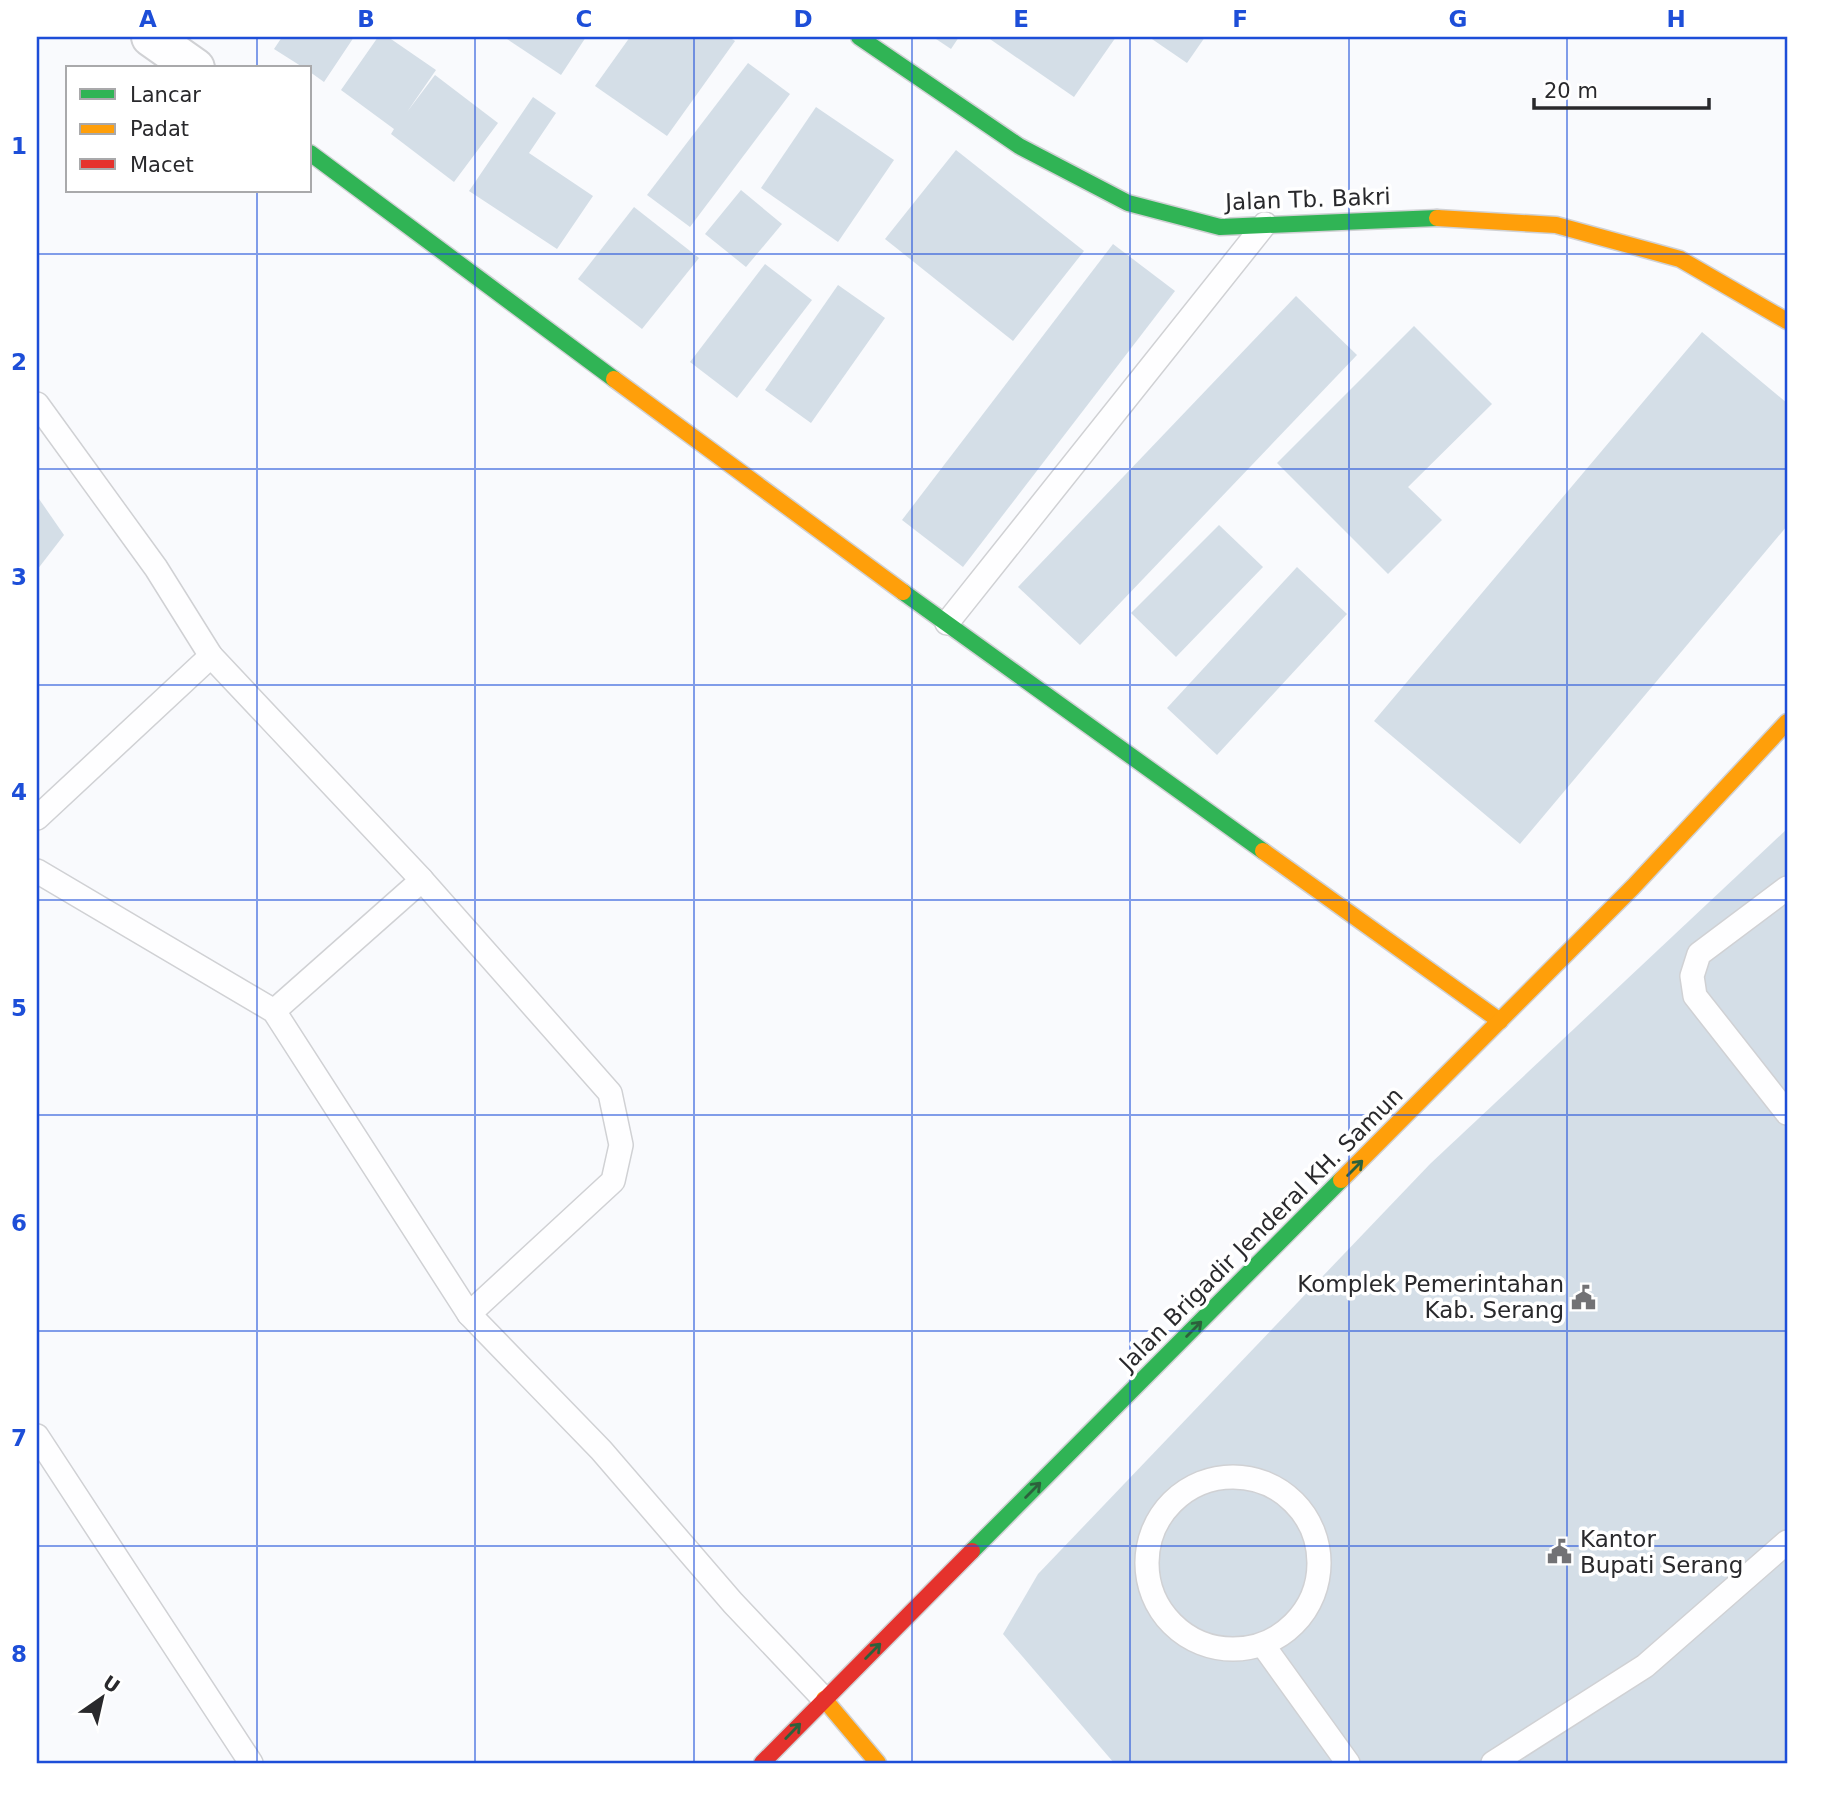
<svg xmlns="http://www.w3.org/2000/svg" width="1824" height="1800" font-family="'DejaVu Sans',sans-serif">
	<rect width="100%" height="100%" fill="#f9fafd"/>
	<g fill="#d4dee7">
		<path d="M282,37H354L324,82L310,72V68H304L274,49Z"/>
		<path d="M378,37H388L436,70L407,112L435,75L498,123L454,182L391,134L394,129L341,90Z"/>
		<path d="M504,37H586L561,75Z"/>
		<path d="M630,37H729L735,41L667,136L595,86Z"/>
		<path d="M933,37H959L951,49Z"/>
		<path d="M987,37H1116L1074,97Z"/>
		<path d="M1149,37H1205L1187,63Z"/>
		<path d="M748,63L790,94L690,227L647,195Z"/>
		<path d="M533,97L556,113L529,153L593,196L557,249L469,191Z"/>
		<path d="M816,107L894,160L838,242L761,188Z"/>
		<path d="M956,150L1084,251L1013,341L885,239Z"/>
		<path d="M741,190L782,224L746,267L705,234Z"/>
		<path d="M634,207L699,258L642,329L578,279Z"/>
		<path d="M1113,244L1175,291L963,567L902,520Z"/>
		<path d="M765,264L812,300L737,398L690,362Z"/>
		<path d="M838,285L885,318L811,423L765,390Z"/>
		<path d="M1296,296L1357,355L1080,645L1018,587Z"/>
		<path d="M1414,326L1492,404L1408,487L1442,520L1388,574L1277,463Z"/>
		<path d="M1702,332L1787,403V526L1520,844L1374,721Z"/>
		<path d="M37,496L64,535L37,570Z"/>
		<path d="M1219,525L1263,567L1176,657L1131,613Z"/>
		<path d="M1297,567L1347,614L1217,755L1167,708Z"/>
		<path d="M1787,829V1763H1114L1003,1634L1038,1574L1430,1164Z"/>
	</g>
	<g fill="none" stroke-linecap="round" stroke-linejoin="round">
		<defs>
			<g id="lane">
				<path d="M37,404L156,568L211,656L37,818"/>
				<path d="M947,623L1265,224"/>
				<path d="M211,656L422,880L610,1093L621,1145L613,1181L469,1314"/>
				<path d="M37,871L274,1011L469,1314L601,1450L733,1603L824,1699"/>
				<path d="M1787,888L1699,954L1692,976L1695,996L1787,1113"/>
				<path d="M274,1011L422,880"/>
				<path d="M37,1436L251,1763"/>
				<circle cx="1233" cy="1563" r="86"/>
				<path d="M1263,1645L1348,1763"/>
				<path d="M1493,1763L1645,1666L1787,1542"/>
			</g>
			<path id="street" d="M151,37L195,68"/>
			<g id="fast">
				<path d="M859,37L1019,146L1128,203L1220,227L1437,218"/>
				<path d="M310,153L614,379"/>
				<path d="M903,592L1263,851"/>
				<path d="M972,1551L1341,1180"/>
			</g>
			<g id="slow">
				<path d="M1437,218L1556,225L1680,259L1787,321"/>
				<path d="M614,379L903,592"/>
				<path d="M1263,851L1500,1021"/>
				<path d="M1341,1180L1633,887L1787,722"/>
				<path d="M824,1699L878,1763"/>
			</g>
			<path id="jam" d="M762,1763L972,1551"/>
		</defs>
		<use href="#lane" stroke="#d0d1d4" stroke-width="26"/>
		<use href="#street" stroke="#d0d1d4" stroke-width="42"/>
		<use href="#fast" stroke="#d0d1d4" stroke-width="19"/>
		<use href="#slow" stroke="#d0d1d4" stroke-width="19"/>
		<use href="#jam" stroke="#d0d1d4" stroke-width="19"/>
		<use href="#lane" stroke="#fefeff" stroke-width="23"/>
		<use href="#street" stroke="#fefeff" stroke-width="38"/>
		<use href="#fast" stroke="#30b455" stroke-width="16"/>
		<use href="#slow" stroke="#ff9f0a" stroke-width="16"/>
		<use href="#jam" stroke="#e5322d" stroke-width="16"/>
	</g>
	<defs><path id="oneway-shaft" d="M-6 0H5M1.5-3L5.5 0L1.5 3" fill="none" stroke-width="1.6" stroke-linecap="round" stroke-linejoin="round" transform="scale(1.75)"/></defs>
	<g stroke="#2c613c">
		<use href="#oneway-shaft" transform="translate(1355 1168) rotate(-45)"/>
		<use href="#oneway-shaft" transform="translate(1194 1329) rotate(-45)"/>
		<use href="#oneway-shaft" transform="translate(1033 1490) rotate(-45)"/>
		<use href="#oneway-shaft" transform="translate(873 1651) rotate(-45)"/>
		<use href="#oneway-shaft" transform="translate(793 1731) rotate(-46)"/>
	</g>
	<path fill="none" stroke="#1d4ed8" stroke-width="2" stroke-opacity="0.55" d="M257,37V68M475,37V1763M694,37V1763M912,37V1763M1130,37V1763M1349,37V1763M1567,37V1763M257,191V1763M37,254H1787M37,469H1787M37,685H1787M37,900H1787M37,1115H1787M37,1331H1787M37,1546H1787"/>
	<defs>
		<symbol id="civic-bare" viewBox="-9 -9 18 18"><path d="M-.6-6.5H3V-4.5H.6V-3L4-1V1h2V6H-6V1h2V-1L-.6-3ZM-1.2 2.5V6h2.4V2.5Z" fill="#727275" stroke="#fff" stroke-width="2.5" paint-order="stroke"/></symbol>
	</defs>
	<g fill-rule="evenodd">
		<use href="#civic-bare" x="1566" y="1280" width="35" height="35"/>
		<use href="#civic-bare" x="1542" y="1534" width="35" height="35"/>
	</g>
	<g text-anchor="middle" stroke-width="7" stroke-linejoin="round" paint-order="stroke">
		<g font-size="23" fill="#29292c" stroke="#fff">
			<text transform="translate(1308 199) rotate(-2)" y="8">Jalan Tb. Bakri</text>
			<text transform="translate(1261 1229) rotate(-45)" y="8">Jalan Brigadir Jenderal KH. Samun</text>
		</g>
		<g font-size="23" fill="#29292c" stroke="#fff" text-anchor="end">
			<text x="1564" y="1292">Komplek Pemerintahan<tspan x="1564" dy="26">Kab. Serang</tspan></text>
			<text x="1580" y="1547" text-anchor="start">Kantor<tspan x="1580" dy="26">Bupati Serang</tspan></text>
		</g>
	</g>
	<rect width="1824" height="1800" fill="none" stroke="#ffffff" stroke-width="77"/>
	<rect x="66" y="66" width="245" height="126" fill="#ffffff" stroke="#a9a9ab" stroke-width="2"/>
	<rect x="80" y="89" width="35" height="10" fill="#30b455" stroke="#a9a9ab" stroke-width="2"/>
	<text x="130" y="102" font-size="21" fill="#29292c">Lancar</text>
	<rect x="80" y="124" width="35" height="10" fill="#ff9f0a" stroke="#a9a9ab" stroke-width="2"/>
	<text x="130" y="136" font-size="21" fill="#29292c">Padat</text>
	<rect x="80" y="159" width="35" height="10" fill="#e5322d" stroke="#a9a9ab" stroke-width="2"/>
	<text x="130" y="172" font-size="21" fill="#29292c">Macet</text>
	<g transform="translate(102 1698) rotate(34)" stroke="#ffffff" stroke-width="5" paint-order="stroke">
	<path d="M0-5L12 26L0 18L-12 26Z" fill="#29292c"/>
	<text y="-10" font-size="19" font-weight="bold" text-anchor="middle" fill="#29292c">U</text>
	</g>
	<path d="M1534 98v10h175v-10" fill="none" stroke="#29292c" stroke-width="3.5"/>
	<text x="1544" y="98" font-size="21" fill="#29292c" stroke="#ffffff" stroke-width="5" paint-order="stroke">20 m</text>
	<rect x="38" y="38" width="1748" height="1724" fill="none" stroke="#1d4ed8" stroke-width="2.5"/>
	<g font-size="23" text-anchor="middle" font-weight="bold" fill="#1d4ed8">
		<text x="148" y="27">A</text>
		<text x="366" y="27">B</text>
		<text x="584" y="27">C</text>
		<text x="803" y="27">D</text>
		<text x="1021" y="27">E</text>
		<text x="1240" y="27">F</text>
		<text x="1458" y="27">G</text>
		<text x="1676" y="27">H</text>
		<text x="19" y="154">1</text>
		<text x="19" y="370">2</text>
		<text x="19" y="585">3</text>
		<text x="19" y="800">4</text>
		<text x="19" y="1016">5</text>
		<text x="19" y="1231">6</text>
		<text x="19" y="1446">7</text>
		<text x="19" y="1662">8</text>
	</g>
</svg>
